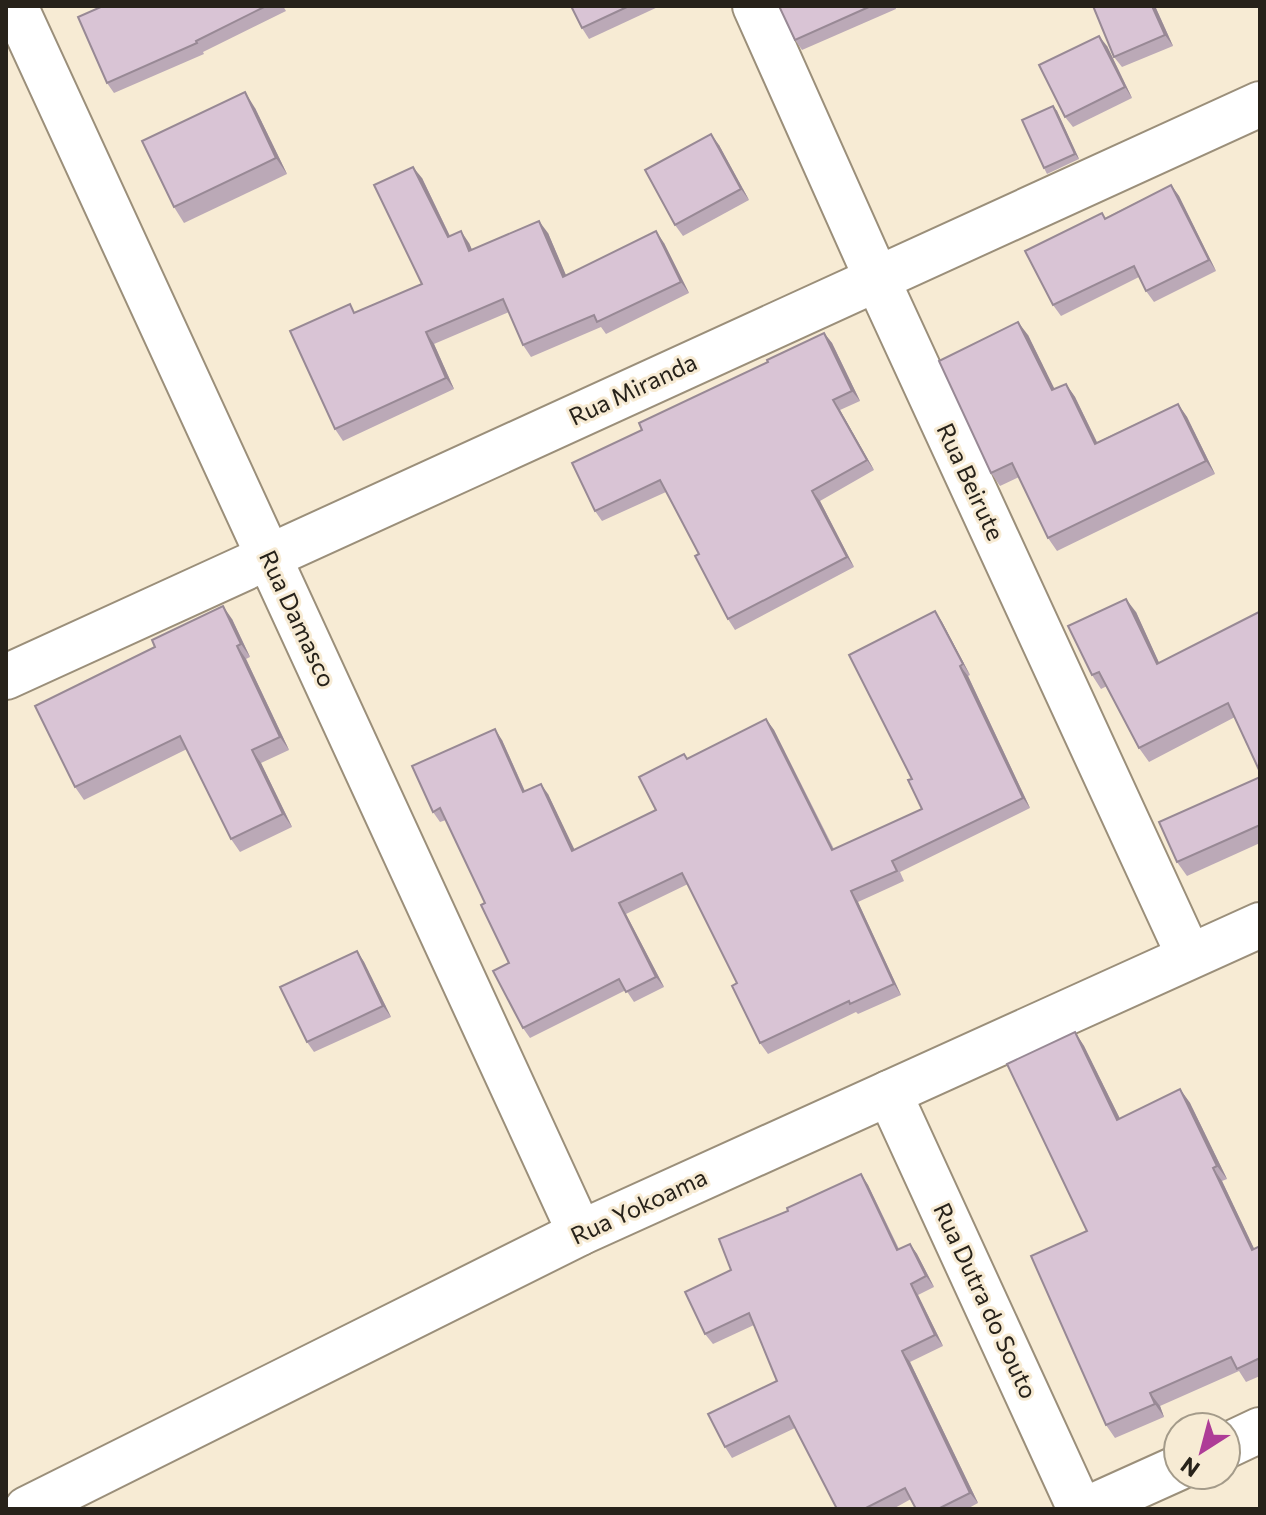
<svg xmlns="http://www.w3.org/2000/svg" width="1266" height="1515" font-family="Commissioner,sans-serif">
	<rect width="100%" height="100%" fill="#f7ebd4"/>
	<g fill="none" stroke-linecap="round" stroke-linejoin="round">
		<defs>
			<g id="minor">
				<path d="M15,6L580,1233"/>
				<path d="M755,6L877,279L1189,956"/>
				<path d="M6,677L1260,104"/>
				<path d="M889,1093L1080,1509"/>
				<path d="M1226,1446L1260,1430"/>
				<path d="M1087,1509L1178,1468"/>
			</g>
			<path id="tertiary" d="M27,1509L580,1233L1260,925"/>
		</defs>
		<use href="#minor" stroke="#9b8f7a" stroke-width="48"/>
		<use href="#tertiary" stroke="#9b8f7a" stroke-width="48"/>
		<use href="#minor" stroke="#fff" stroke-width="44"/>
		<use href="#tertiary" stroke="#fff" stroke-width="44"/>
	</g>
	<g fill="#bba9b7">
		<path d="M103,6H283L286,11L203,52L204,54L114,93L107,83Z"/>
		<path d="M571,6H660L589,39L582,28Z"/>
		<path d="M779,6H895L896,9L802,50L795,40Z"/>
		<path d="M1093,6H1155L1173,46L1122,67L1114,57Z"/>
		<path d="M1107,46L1132,98L1073,127L1065,117Z"/>
		<path d="M1053,106L1057,111L1079,159L1047,174L1044,168Z"/>
		<path d="M255,108L287,174L184,223L174,207Z"/>
		<path d="M719,145L749,200L683,236L675,225Z"/>
		<path d="M422,178L450,236L469,243L472,250L548,233L566,276L664,243L689,293L606,334L601,327L531,357L523,345L509,312L434,344L454,389L343,441L335,429L355,312L422,284Z"/>
		<path d="M1171,185L1179,196L1216,271L1154,302L1146,291L1139,277L1061,316L1053,305L1102,213L1105,218Z"/>
		<path d="M824,333L832,343L860,401L840,410L874,470L820,501L854,567L735,630L728,619L699,554L666,492L602,521L595,511L642,430Z"/>
		<path d="M1028,335L1054,389L1066,384L1075,397L1097,442L1178,404L1187,417L1215,474L1057,551L1048,538L1019,477L1000,486L991,473Z"/>
		<path d="M935,611L942,622L970,675L968,676L1030,808L900,872L904,881L858,902L901,995L858,1014L856,1012L768,1054L760,1043L737,983L688,884L626,914L664,987L634,1002L626,990L530,1038L523,1028L509,963L485,903L446,820L440,822L433,812L502,740L525,791L548,794L574,850L656,810L688,759L766,719L774,730L834,849L922,809L912,779Z"/>
		<path d="M1136,612L1159,663L1259,612L1235,717L1149,762L1139,748L1107,686L1101,689L1092,675Z"/>
		<path d="M232,619L250,657L246,659L289,750L261,763L292,827L240,852L231,839L187,749L84,800L75,787L155,647Z"/>
		<path d="M1260,777V843L1187,876L1177,862Z"/>
		<path d="M357,951L364,962L391,1017L314,1052L307,1042Z"/>
		<path d="M1075,1032L1084,1046L1120,1119L1180,1089L1190,1103L1227,1179L1222,1181L1254,1249L1260,1246V1376L1246,1382L1239,1371L1160,1406L1164,1417L1115,1438L1106,1425L1087,1231Z"/>
		<path d="M861,1174L868,1185L899,1249L910,1244L917,1254L934,1287L918,1295L943,1346L910,1362L978,1503L967,1509H916L911,1499L893,1509H837L795,1428L732,1458L725,1447L777,1381L754,1325L713,1344L705,1334L731,1270L788,1211Z"/>
	</g>
	<g fill="#988995">
		<path d="M1152,6H1155L1173,46L1165,35Z"/>
		<path d="M1099,36L1107,46L1132,98L1125,87Z"/>
		<path d="M245,92L255,108L287,174L276,158Z"/>
		<path d="M1053,106L1057,111L1079,159L1075,154Z"/>
		<path d="M711,134L719,145L749,200L741,189Z"/>
		<path d="M413,167L422,178L456,249L448,237Z"/>
		<path d="M1171,185L1179,196L1216,271L1209,260Z"/>
		<path d="M539,221L548,233L572,289L563,277Z"/>
		<path d="M461,231L469,243L478,263L469,251Z"/>
		<path d="M656,231L664,243L689,293L681,282Z"/>
		<path d="M1018,322L1028,335L1062,404L1052,390Z"/>
		<path d="M426,332L434,344L454,389L446,378Z"/>
		<path d="M824,333L832,343L860,401L852,391Z"/>
		<path d="M1066,384L1075,397L1104,457L1095,444Z"/>
		<path d="M833,400L840,410L874,470L867,460Z"/>
		<path d="M1178,404L1187,417L1215,474L1206,461Z"/>
		<path d="M812,491L820,501L854,567L847,557Z"/>
		<path d="M1126,599L1136,612L1166,678L1157,664Z"/>
		<path d="M223,606L232,619L250,657L241,644Z"/>
		<path d="M935,611L942,622L970,675L963,664Z"/>
		<path d="M237,646L246,659L289,750L280,737Z"/>
		<path d="M960,666L968,676L1030,808L1023,798Z"/>
		<path d="M766,719L774,730L839,861L832,850Z"/>
		<path d="M495,729L502,740L530,803L523,792Z"/>
		<path d="M252,750L261,763L292,827L283,814Z"/>
		<path d="M541,784L548,794L580,861L572,851Z"/>
		<path d="M851,891L858,902L901,995L894,984Z"/>
		<path d="M619,903L626,914L664,987L656,977Z"/>
		<path d="M357,951L364,962L391,1017L383,1006Z"/>
		<path d="M1075,1032L1084,1046L1127,1133L1117,1120Z"/>
		<path d="M1180,1089L1190,1103L1227,1179L1217,1166Z"/>
		<path d="M1213,1168L1222,1181L1260,1261L1252,1250Z"/>
		<path d="M861,1174L868,1185L904,1261L897,1250Z"/>
		<path d="M910,1244L917,1254L934,1287L926,1276Z"/>
		<path d="M911,1284L918,1295L943,1346L935,1335Z"/>
		<path d="M902,1351L910,1362L978,1503L970,1493Z"/>
		<path d="M1150,1393L1160,1406L1164,1417L1155,1404Z"/>
	</g>
	<g fill="#d9c4d5" stroke="#988995" stroke-width="2">
		<path d="M103,6H266L196,41L197,43L107,83L78,17Z"/>
		<path d="M571,6H629L582,28Z"/>
		<path d="M779,6H871L795,40Z"/>
		<path d="M1093,6H1152L1165,35L1114,57Z"/>
		<path d="M1099,36L1125,87L1065,117L1039,65Z"/>
		<path d="M245,92L276,158L174,207L142,141Z"/>
		<path d="M1053,106L1075,154L1044,168L1022,120Z"/>
		<path d="M711,134L741,189L675,225L645,170Z"/>
		<path d="M413,167L448,237L461,231L469,251L539,221L563,277L656,231L681,282L597,322L594,315L523,345L503,299L426,332L446,378L335,429L290,331L350,304L354,313L422,284L374,185Z"/>
		<path d="M1171,185L1209,260L1146,291L1134,266L1053,305L1025,251L1102,213L1105,219Z"/>
		<path d="M1018,322L1052,390L1066,384L1095,444L1178,404L1206,461L1048,538L1012,463L991,473L939,361Z"/>
		<path d="M824,333L852,391L833,400L867,460L812,491L847,557L728,619L695,556L699,554L660,480L595,511L572,463L642,430L639,423L768,362L767,360Z"/>
		<path d="M1126,599L1157,664L1259,612L1260,615V772L1228,703L1139,748L1099,672L1092,675L1068,626Z"/>
		<path d="M223,606L241,644L237,646L280,737L252,750L283,814L231,839L180,736L75,787L35,706L155,647L152,640Z"/>
		<path d="M935,611L963,664L960,666L1023,798L892,861L897,871L851,891L894,984L850,1004L849,1001L760,1043L732,986L737,983L682,873L619,903L656,977L626,992L619,979L523,1028L493,971L509,963L481,905L485,903L440,808L433,812L412,766L495,729L523,792L541,784L572,851L656,810L639,777L684,754L687,759L766,719L832,850L922,809L908,780L912,779L849,655Z"/>
		<path d="M1260,777V825L1177,862L1159,822Z"/>
		<path d="M357,951L383,1006L307,1042L280,987Z"/>
		<path d="M1075,1032L1117,1120L1180,1089L1217,1166L1213,1168L1252,1250L1260,1246V1358L1237,1369L1231,1357L1150,1393L1155,1404L1106,1425L1031,1256L1087,1231L1007,1064Z"/>
		<path d="M861,1174L897,1250L910,1244L926,1276L911,1284L935,1335L902,1351L970,1493L938,1509H916L905,1488L864,1509H837L789,1416L725,1447L708,1414L777,1381L749,1313L705,1334L685,1292L731,1270L719,1239L788,1211L787,1208Z"/>
	</g>
	<g text-anchor="middle" stroke-width="6" stroke-linejoin="round" paint-order="stroke">
		<g font-size="24" fill="#27221a" stroke="#f7ebd4">
			<text transform="translate(633 390) rotate(-25)" y="8">Rua Miranda</text>
			<text transform="translate(970 482) rotate(65)" y="8">Rua Beirute</text>
			<text transform="translate(297 619) rotate(65)" y="8">Rua Damasco</text>
			<text transform="translate(639 1207) rotate(-25)" y="8">Rua Yokoama</text>
			<text transform="translate(985 1301) rotate(65)" y="8">Rua Dutra do Souto</text>
		</g>
	</g>
	<rect width="1266" height="1515" fill="none" stroke="#27221a" stroke-width="16"/>
	<g transform="translate(1202 1451) rotate(216)"><circle r="38" fill="#f7ebd4" stroke="#a49b8a" stroke-width="2"/>
	<path d="M0-6L14 30L0 20L-14 30Z" fill="#ae3c97"/>
	<text y="-12" font-size="22" font-weight="bold" text-anchor="middle" fill="#27221a">N</text>
	</g>
</svg>
